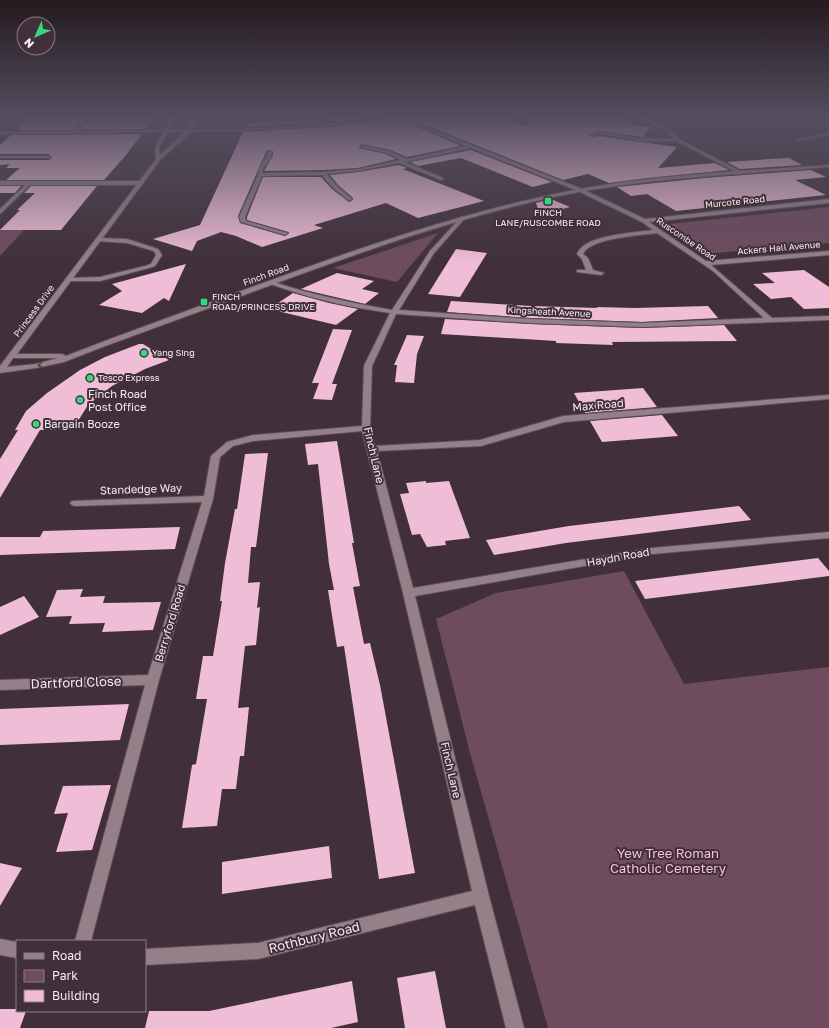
<svg xmlns="http://www.w3.org/2000/svg" width="829" height="1028" font-family="'Golos Text',sans-serif">
	<rect width="100%" height="100%" fill="#413039"/>
	<g fill="#6e4c5e">
		<path d="M829,207V243L704,254L681,240L660,225Z"/>
		<path d="M0,230H24L0,256Z"/>
		<path d="M438,233L397,282L333,268Z"/>
		<path d="M624,571L684,684L829,667V1028H548L470,753L436,619L496,593Z"/>
	</g>
	<g fill="#efbdd6">
		<path d="M30,119H83L72,130H17Z"/>
		<path d="M91,119H152L145,129H82Z"/>
		<path d="M338,119H362L246,127L247,124Z"/>
		<path d="M389,119H399L461,146L407,157L390,150L362,144L359,148L386,154L396,159L358,168L324,170L264,171L273,155V151L267,150L238,216L240,223L285,236L289,233L288,232L247,220V217L263,177H321L332,189L349,202L353,200V198L338,185L330,175L358,172L399,165L407,168L403,169L484,201L418,218L386,203L314,225L323,228L262,247L236,236L221,232L197,241L192,251L153,239L200,225L243,132L338,126Z"/>
		<path d="M411,119H506L525,126L532,119H612L633,121L630,125L651,127L643,137L599,131L590,134L589,135L591,137L599,136L677,147L658,168L715,163L729,170L609,183L588,174L563,180Z"/>
		<path d="M142,134L126,155L104,180H6L20,168H6L10,164L0,165V160H49L52,158L49,154H0V145L11,135Z"/>
		<path d="M471,150L552,182L533,187L461,158L418,166L410,162Z"/>
		<path d="M785,158H789L802,165L740,169L727,162Z"/>
		<path d="M811,170L826,177L795,180L826,195L676,211L647,194L631,196L617,187L704,178Z"/>
		<path d="M0,186H21L15,193H0Z"/>
		<path d="M31,186H97L61,230H0L20,210H17L35,193H24Z"/>
		<path d="M551,199L570,207L540,215L536,203Z"/>
		<path d="M456,249L487,253L460,297L428,294Z"/>
		<path d="M186,264L169,301L164,298L142,313L99,305L122,291L112,284Z"/>
		<path d="M804,270L829,287V308L804,309L791,297L771,299L753,284L775,283L762,273Z"/>
		<path d="M337,273L374,281L362,289L379,293L365,304L301,289Z"/>
		<path d="M293,293L329,303L358,309L336,325L269,309Z"/>
		<path d="M451,301L530,306L598,308L596,307L635,308L708,306L718,318L642,322L530,318L447,312Z"/>
		<path d="M445,319L530,324L642,328L724,325L737,341L612,342L613,345L556,343V341L441,334Z"/>
		<path d="M333,329L352,330L332,384H322H337L332,400L313,399L319,383H312Z"/>
		<path d="M407,335L424,336L417,354L414,383L395,382L397,365H394Z"/>
		<path d="M139,344H143L169,360L145,369L112,386L88,405L73,429L40,430L0,498V459L18,430H15L26,411L47,393L80,370L105,357Z"/>
		<path d="M643,388L657,407L585,413L574,393Z"/>
		<path d="M662,415L678,436L602,442L590,421Z"/>
		<path d="M337,441L354,543H352L360,586L353,587L364,644L370,643L380,685L415,873L379,879L344,646L337,647L328,590H334L329,564L318,464L308,465L305,444Z"/>
		<path d="M268,453L256,547H251L248,583L260,582L257,608L260,607L256,645L245,646L238,708L249,707L244,756H240L236,789H222L217,826L182,828L192,765L196,764L207,699H196L203,656H213L222,601H220L225,563L235,509H237L245,454Z"/>
		<path d="M426,481V483L449,481L470,538L445,541L446,545L427,547L420,534L412,535L400,494L409,493L406,483Z"/>
		<path d="M739,506L751,520L566,543L494,555L486,540L569,526Z"/>
		<path d="M180,527L175,549L0,555V537H40L43,531Z"/>
		<path d="M818,558L829,571V576L645,599L635,581Z"/>
		<path d="M83,589L80,597L105,596L103,603L161,602L153,630L102,632L105,623L69,624L72,616L46,617L57,590Z"/>
		<path d="M24,596L39,617L0,635V607Z"/>
		<path d="M129,704L120,740L0,745V709Z"/>
		<path d="M111,785L92,850L56,852L68,813L54,814L63,786Z"/>
		<path d="M329,846L332,878L222,894V862Z"/>
		<path d="M0,863L22,868L0,906Z"/>
		<path d="M435,971L446,1028H405L397,978Z"/>
		<path d="M352,981L358,1022L331,1028H145L149,1011H209Z"/>
		<path d="M0,1009H17V1011H26L20,1028H0Z"/>
	</g>
	<g fill="none" stroke-linecap="round" stroke-linejoin="round">
		<defs>
			<g id="minor">
				<path d="M85,119H90L78,131L242,129L388,119L338,125L242,131L0,134V132L73,131Z"/>
				<path d="M400,119H406L582,189L645,219L829,199V203L649,222L706,261L829,251V255L711,265L772,318L829,316V320L642,327L530,323L396,314L372,366L370,428L375,446L480,440L563,416L829,395V399L564,422L481,446L377,451L413,588L652,548L829,532V538L652,554L415,596L489,896L524,1028H506L475,905L258,959L145,965V949L258,943L472,891L403,593L362,431L253,441L233,446L220,457L213,499L159,680L91,941H75L145,685L0,690V680L148,675L202,502L75,506L72,505L70,503L72,501L204,496L211,456L227,442L253,435L362,426L364,366L390,313C348,307 309,298 270,284V282H274C313,295 352,303 392,310L430,251L462,216L465,218L434,253L399,310L530,319L642,323L764,318L713,271L657,233C642,235 590,238 583,254L588,258L593,270L604,273L601,275L577,272V270H586L582,259L577,254C585,234 634,233 653,230L642,222L578,191L471,148L405,162L443,178V180H441L399,163L358,171L327,174L337,186L351,198L352,199L349,201L333,188L322,175L262,176L245,217L246,221L288,233L285,235L241,222L239,217L258,175C258,165 266,161 268,151L272,152C272,161 262,165 262,173L324,172L358,169L401,160L387,153L360,147L362,145L390,151L407,159L466,146Z"/>
				<path d="M636,119H643L666,127L679,139L742,172L738,173L676,141L647,142L599,134L592,136L590,135L599,132L638,138L673,139L664,129Z"/>
				<path d="M822,119L829,120V122L823,120Z"/>
				<path d="M829,133V135L798,141L796,140Z"/>
				<path d="M0,156H49L51,157L49,158H0Z"/>
				<path d="M0,181H141L144,183L141,185H30L0,214V209L25,185H0Z"/>
				<path d="M98,238L127,239L158,249L162,255L155,266L149,268L100,281H66L65,280L68,278L100,277L145,266L151,264L156,255L154,251L127,243L96,241L95,240Z"/>
				<path d="M0,939L17,942V958L0,955Z"/>
			</g>
			<path id="tertiary" d="M171,119H175L159,148L160,155L187,130L193,119H197L191,132L160,160L17,354H62L66,356C127,332 190,310 252,287C359,248 468,210 580,189C662,174 746,171 829,165V167C746,174 661,177 579,192C468,213 361,252 255,291C191,315 127,337 64,362L36,368L0,373V366L156,159L155,148ZM13,358H58L36,364L7,367Z"/>
		</defs>
		<use href="#minor" stroke="#5d4f56" stroke-width="2"/>
		<use href="#tertiary" stroke="#5d4f56" stroke-width="2"/>
		<use href="#minor" fill="#95808a" fill-rule="evenodd"/>
		<use href="#tertiary" fill="#95808a" fill-rule="evenodd"/>
	</g>
	<defs><path id="oneway-chevron" d="M-2-3.5L2.5 0L-2 3.5" fill="none" stroke-width="1.6" stroke-linecap="round" stroke-linejoin="round"/></defs>
	<use stroke="#524049" href="#oneway-chevron" transform="translate(41 365) rotate(170)"/>
	<linearGradient id="sky" x2="0" y2="1"><stop stop-color="#241a1f"/><stop offset="0.45" stop-color="#544e5f"/><stop offset="1" stop-color="#544e5f" stop-opacity="0"/></linearGradient>
	<rect width="829" height="263" fill="url(#sky)"/>
	<g fill="#35d881" stroke="#413039" stroke-width="1.5">
		<rect x="544" y="197" width="8" height="8" rx="2"/>
		<rect x="200" y="298" width="8" height="8" rx="2"/>
		<circle cx="144" cy="353" r="4"/>
		<circle cx="90" cy="378" r="4"/>
		<circle cx="80" cy="400" r="4"/>
		<circle cx="36" cy="424" r="4"/>
	</g>
	<g text-anchor="middle" stroke-width="4" stroke-linejoin="round" paint-order="stroke">
		<g font-size="9" fill="#f7ecf1" stroke="#413039">
			<text transform="translate(735 202) rotate(-6)" y="3">Murcote Road</text>
			<text transform="translate(686 239) rotate(34)" y="3">Ruscombe Road</text>
			<text transform="translate(779 248) rotate(-5)" y="3">Ackers Hall Avenue</text>
			<text transform="translate(266 275) rotate(-20)" y="3">Finch Road</text>
			<text transform="translate(34 311) rotate(-54)" y="3">Princess Drive</text>
			<text transform="translate(549 312) rotate(3)" y="3">Kingsheath Avenue</text>
		</g>
		<g font-size="9" fill="#f7ecf1" stroke="#413039" text-anchor="start">
			<text x="548" y="216" text-anchor="middle">FINCH<tspan x="548" dy="10">LANE/RUSCOMBE ROAD</tspan></text>
			<text x="212" y="300">FINCH<tspan x="212" dy="10">ROAD/PRINCESS DRIVE</tspan></text>
			<text x="152" y="356">Yang Sing</text>
			<text x="98" y="381">Tesco Express</text>
		</g>
		<g font-size="11" fill="#f7ecf1" stroke="#413039" text-anchor="start">
			<text x="88" y="398">Finch Road<tspan x="88" dy="13">Post Office</tspan></text>
			<text x="44" y="428">Bargain Booze</text>
		</g>
		<g font-size="11" fill="#f7ecf1" stroke="#413039">
			<text transform="translate(598 405) rotate(-5)" y="4">Max Road</text>
			<text transform="translate(374 455) rotate(77)" y="4">Finch Lane</text>
			<text transform="translate(141 489) rotate(-2)" y="4">Standedge Way</text>
			<text transform="translate(618 557) rotate(-10)" y="4">Haydn Road</text>
			<text transform="translate(170 623) rotate(-73)" y="4">Berryford Road</text>
			<text transform="translate(451 770) rotate(77)" y="4">Finch Lane</text>
		</g>
		<g font-size="13" fill="#f7ecf1" stroke="#413039">
			<text transform="translate(76 682) rotate(-2)" y="5">Dartford Close</text>
			<text transform="translate(314 937) rotate(-14)" y="5">Rothbury Road</text>
		</g>
		<g font-size="13" fill="#f9bfdd" stroke="#413039">
			<text x="668" y="858">Yew Tree Roman<tspan x="668" dy="15">Catholic Cemetery</tspan></text>
		</g>
	</g>
	<rect x="16" y="940" width="130" height="72" fill="#413039" stroke="#8a7b83"/>
	<rect x="24" y="953" width="20" height="6" fill="#95808a" stroke="#8a7b83"/>
	<text x="52" y="960" font-size="12" fill="#f7ecf1">Road</text>
	<rect x="24" y="970" width="20" height="12" fill="#6e4c5e" stroke="#8a7b83"/>
	<text x="52" y="980" font-size="12" fill="#f7ecf1">Park</text>
	<rect x="24" y="990" width="20" height="12" fill="#efbdd6" stroke="#8a7b83"/>
	<text x="52" y="1000" font-size="12" fill="#f7ecf1">Building</text>
	<g transform="translate(36 36) rotate(225)"><circle r="19" fill="#413039" stroke="#8a7b83"/>
	<path d="M0-3L7 15L0 10L-7 15Z" fill="#35d881"/>
	<text y="-6" font-size="11" font-weight="bold" text-anchor="middle" fill="#f7ecf1">N</text>
	</g>
</svg>
